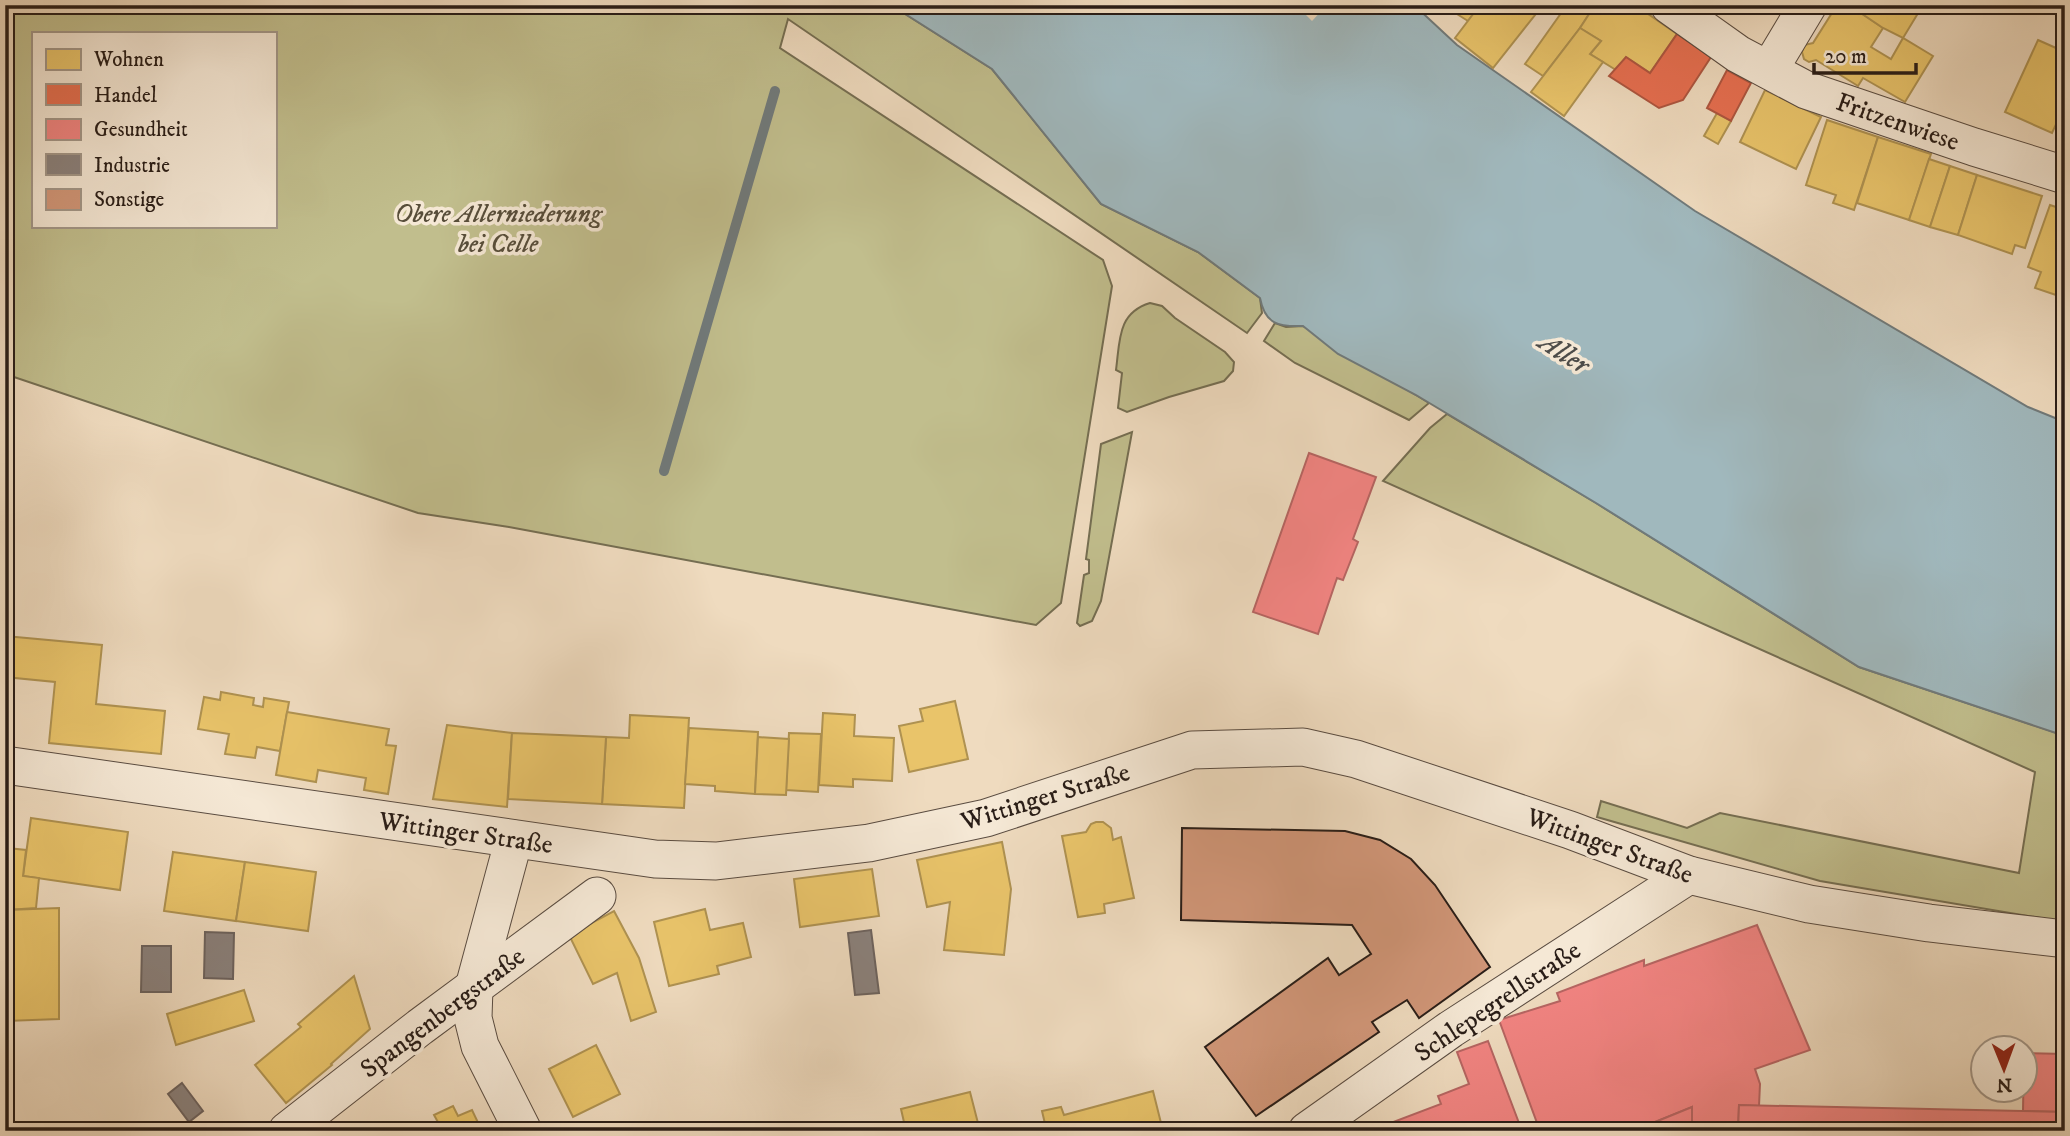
<svg xmlns="http://www.w3.org/2000/svg" width="2070" height="1136" font-family="'IM FELL DW Pica',serif">
	<rect width="100%" height="100%" fill="#efdbbf"/>
	<filter id="stains"><feTurbulence type="fractalNoise" baseFrequency=".00286" numOctaves="4"/><feColorMatrix values="0 0 0 0 .2 0 0 0 0 .09 0 0 0 0 .02 0 0 0 .5 -.17"/></filter>
	<radialGradient id="worn" r=".72"><stop offset=".6" stop-color="#630" stop-opacity="0"/><stop offset="1" stop-color="#630" stop-opacity=".3"/></radialGradient>
	<g fill="#c1be8d" stroke="#756e52" stroke-width="2" fill-rule="evenodd">
		<path d="M5,5H891L992,69L1101,204L1198,252L1260,298L1262,313L1247,333L788,19L780,48L1103,260L1112,286L1061,603L1036,625L509,527L418,513L5,374ZM33,33H275V226H33Z"/>
		<path d="M1150,303L1162,306L1175,318L1225,352L1234,362L1233,371L1224,381L1169,397L1127,412L1118,408L1122,373L1116,370C1120,341 1117,313 1150,303Z"/>
		<path d="M1275,323L1286,327L1303,326L1429,403L1409,420L1295,363L1264,341Z"/>
		<path d="M1447,414L1596,503L1859,667L2063,735L2058,921L1820,881L1597,817L1601,801L1687,828L1720,813L2019,873L2035,772L1383,481L1430,428Z"/>
		<path d="M1132,432L1101,601L1092,621L1080,626L1077,623L1084,575L1089,573V560L1086,559L1101,444Z"/>
	</g>
	<path fill="#a0b8bd" stroke="#707a7b" stroke-width="2" d="M891,5H1414L1457,45L1695,211L2028,407L2065,422V736L1859,667L1596,503L1416,395L1338,354L1303,326C1278,327 1265,324 1260,298L1198,252L1101,204L992,69Z"/>
	<path fill="#efdbbf" d="M1311,5H1327L1312,21L1304,13Z"/>
	<g fill="#e9c46a" stroke="#af9251" stroke-width="2">
		<path d="M1451,5H1480L1468,21L1449,9Z"/>
		<path d="M1480,5H1543L1493,68L1455,38Z"/>
		<path d="M1559,5H1595L1580,28L1543,76L1525,64L1564,9Z"/>
		<path d="M1595,5H1635L1677,34L1650,73L1626,57L1616,70L1590,54L1601,41L1580,28Z"/>
		<path d="M1837,5H1849L1883,28L1871,47L1891,59L1903,38L1933,56L1905,102L1863,78L1858,86L1816,60L1809,62L1804,59L1802,52L1804,45L1813,43Z"/>
		<path d="M1849,5H1923L1903,38L1883,28Z"/>
		<path d="M1580,28L1601,41L1590,54L1603,62L1564,116L1531,92Z"/>
		<path d="M2038,40L2065,52V105L2052,133L2005,112Z"/>
		<path d="M1765,90L1821,117L1796,169L1740,142Z"/>
		<path d="M1717,113L1731,121L1718,144L1704,136Z"/>
		<path d="M1827,120L1878,137L1854,210L1833,203L1836,195L1806,185Z"/>
		<path d="M1878,137L1931,154L1909,220L1857,203Z"/>
		<path d="M1929,159L1950,166L1930,227L1909,220Z"/>
		<path d="M1950,166L1977,175L1958,235L1930,227Z"/>
		<path d="M1977,175L2042,196L2025,248L2015,245L2012,254L1958,235Z"/>
		<path d="M2050,205L2065,210V298L2035,288L2041,272L2028,267Z"/>
		<path d="M5,636L102,645L96,704L165,711L161,754L49,743L55,682L5,677Z"/>
		<path d="M221,692L254,698L253,705L263,707L264,698L289,702L280,751L257,747L255,758L225,754L229,734L198,729L204,697L220,700Z"/>
		<path d="M955,701L968,759L909,772L899,726L923,721L920,709Z"/>
		<path d="M287,712L389,729L386,745L396,746L388,794L364,790L366,778L318,770L316,782L276,775Z"/>
		<path d="M823,713L855,715L854,736L894,738L892,781L853,779V787L819,785Z"/>
		<path d="M630,715L689,718L684,808L602,804L606,737L629,738Z"/>
		<path d="M447,725L512,733L507,807L433,799Z"/>
		<path d="M689,728L758,732L755,794L715,791V786L685,784Z"/>
		<path d="M512,733L606,737L602,804L508,799Z"/>
		<path d="M789,733L821,734L818,792L786,790Z"/>
		<path d="M758,737L789,739L786,795L755,794Z"/>
		<path d="M31,818L128,832L120,890L23,876Z"/>
		<path d="M1096,822H1103L1111,828L1113,840L1121,837L1134,898L1104,904L1105,913L1078,917L1062,836L1086,832L1091,824Z"/>
		<path d="M1002,842L1011,889L1004,955L944,950L950,902L927,907L917,860Z"/>
		<path d="M7,848L26,850L23,876L39,878L36,908L7,910Z"/>
		<path d="M173,852L245,862L236,921L164,911Z"/>
		<path d="M245,862L316,872L308,931L236,921Z"/>
		<path d="M872,869L879,916L800,927L794,879Z"/>
		<path d="M59,908V1019L6,1021L7,910Z"/>
		<path d="M705,909L710,930L743,923L751,957L717,966L719,974L669,986L654,922Z"/>
		<path d="M614,911L639,958L656,1012L631,1021L617,973L593,984L569,935Z"/>
		<path d="M354,976L370,1029L331,1064L332,1065L286,1103L255,1065L301,1027L298,1024Z"/>
		<path d="M244,990L254,1021L176,1045L167,1014Z"/>
		<path d="M596,1045L620,1094L573,1117L549,1069Z"/>
		<path d="M1153,1091L1163,1131H1034L1046,1128L1042,1111L1061,1107L1064,1115Z"/>
		<path d="M970,1092L980,1131H906L901,1109Z"/>
		<path d="M453,1106L458,1116L472,1110L482,1131H425L439,1124L434,1115Z"/>
	</g>
	<g fill="#e76f51" stroke="#ae5640" stroke-width="2">
		<path d="M1677,34L1711,57L1683,100L1659,108L1609,76L1626,57L1650,73Z"/>
		<path d="M1727,70L1751,83L1731,121L1707,108Z"/>
	</g>
	<g fill="#f28482" stroke="#b66562" stroke-width="2">
		<path d="M1309,453L1376,477L1353,539L1358,542L1343,580L1337,578L1318,634L1253,612Z"/>
		<path d="M1757,925L1810,1050L1755,1069L1760,1084L1759,1106L1739,1105L1738,1131H1692V1107L1633,1131H1540L1499,1020L1560,1001L1557,993L1644,960V966Z"/>
		<path d="M1488,1041L1522,1131H1382L1380,1127L1441,1104L1438,1096L1469,1084L1457,1052Z"/>
		<path d="M2024,1053L2065,1054V1112L2023,1111Z"/>
		<path d="M1739,1105L2065,1112V1131H1738Z"/>
		<path d="M1692,1107V1131H1633Z"/>
	</g>
	<g fill="#8a817c" stroke="#6d635e" stroke-width="2">
		<path d="M871,930L879,993L855,995L848,933Z"/>
		<path d="M205,932L234,933L233,979L204,978Z"/>
		<path d="M142,946H171V992H141Z"/>
		<path d="M182,1083L203,1111L189,1122L168,1094Z"/>
		<path d="M1020,1126L1021,1131H1001Z"/>
	</g>
	<g fill="none" stroke-linecap="round" stroke-linejoin="round">
		<path stroke="#707a7b" stroke-width="10" d="M664,471L775,91"/>
	</g>
	<path fill="#d19678" stroke="#291d17" stroke-width="2" d="M1182,828L1345,831L1380,840L1411,859L1435,885L1490,967L1419,1018L1407,1000L1372,1022L1379,1032L1256,1116L1205,1047L1328,958L1339,975L1371,954L1352,925L1181,920Z"/>
	<g fill="none" stroke-linecap="round" stroke-linejoin="round">
		<defs>
			<g id="minor">
				<path d="M1669,5L1738,54L1806,90L1974,147L2065,175"/>
				<path d="M1769,70L1808,5"/>
				<path d="M5,765L655,859L716,861L869,843L986,818L1192,750L1303,747L1356,759L1570,830L1689,875L1809,904L1929,923L2065,939"/>
				<path d="M514,839L474,987L473,1018L480,1046L523,1131"/>
				<path d="M287,1131L420,1027L597,896"/>
				<path d="M1307,1131L1451,1029L1689,875"/>
			</g>
		</defs>
		<use href="#minor" stroke="#5a4c41" stroke-width="39"/>
		<use href="#minor" stroke="#f5e8d5" stroke-width="37"/>
	</g>
	<g text-anchor="middle" stroke-width="7" stroke-linejoin="round" paint-order="stroke">
		<g font-size="26" fill="#291d17" stroke="#f5e8d5">
			<text transform="translate(1898 121) rotate(19)" y="9">Fritzenwiese</text>
			<text transform="translate(1045 796) rotate(-17)" y="9">Wittinger Straße</text>
			<text transform="translate(466 832) rotate(8)" y="9">Wittinger Straße</text>
			<text transform="translate(1610 845) rotate(20)" y="9">Wittinger Straße</text>
			<text transform="translate(1497 1001) rotate(-34)" y="9">Schlepegrellstraße</text>
			<text transform="translate(442 1012) rotate(-37)" y="9">Spangenbergstraße</text>
		</g>
		<g font-size="26" font-style="italic" fill="#574d3a" stroke="#f5e8d5">
			<text x="498" y="222">Obere Allerniederung<tspan x="498" dy="30">bei Celle</tspan></text>
		</g>
		<g font-size="28" font-style="italic" fill="#4d4c49" stroke="#f5e8d5">
			<text transform="translate(1565 352) rotate(32)" y="10">Aller</text>
		</g>
	</g>
	<rect width="2070" height="1136" fill="none" stroke="#efdbbf" stroke-width="28"/>
	<rect x="7" y="7" width="2056" height="1122" fill="none" stroke="#291d17" stroke-width="3.5"/>
	<rect x="14" y="14" width="2042" height="1108" fill="none" stroke="#291d17" stroke-width="2"/>
	<rect x="32" y="32" width="245" height="196" fill="#f5e8d5" stroke="#a39789" stroke-width="2"/>
	<rect x="46" y="49" width="35" height="21" fill="#e9c46a" stroke="#a39789" stroke-width="2"/>
	<text x="94" y="66" font-size="21" fill="#291d17">Wohnen</text>
	<rect x="46" y="84" width="35" height="21" fill="#e76f51" stroke="#a39789" stroke-width="2"/>
	<text x="94" y="102" font-size="21" fill="#291d17">Handel</text>
	<rect x="46" y="119" width="35" height="21" fill="#f28482" stroke="#a39789" stroke-width="2"/>
	<text x="94" y="136" font-size="21" fill="#291d17">Gesundheit</text>
	<rect x="46" y="154" width="35" height="21" fill="#8a817c" stroke="#a39789" stroke-width="2"/>
	<text x="94" y="172" font-size="21" fill="#291d17">Industrie</text>
	<rect x="46" y="189" width="35" height="21" fill="#d19678" stroke="#a39789" stroke-width="2"/>
	<text x="94" y="206" font-size="21" fill="#291d17">Sonstige</text>
	<g transform="translate(2004 1069) rotate(179)"><circle r="33" fill="#f5e8d5" stroke="#a39789" stroke-width="2"/>
	<path d="M0-5L12 26L0 18L-12 26Z" fill="#8f2418"/>
	<text y="-10" font-size="19" font-weight="bold" text-anchor="middle" fill="#291d17">N</text>
	</g>
	<path d="M1814 63v10h102v-10" fill="none" stroke="#291d17" stroke-width="3.5"/>
	<text x="1825" y="63" font-size="21" fill="#291d17" stroke="#f5e8d5" stroke-width="5" paint-order="stroke">20 m</text>
	<rect width="100%" height="100%" filter="url(#stains)"/>
	<rect width="100%" height="100%" fill="url(#worn)"/>
</svg>
